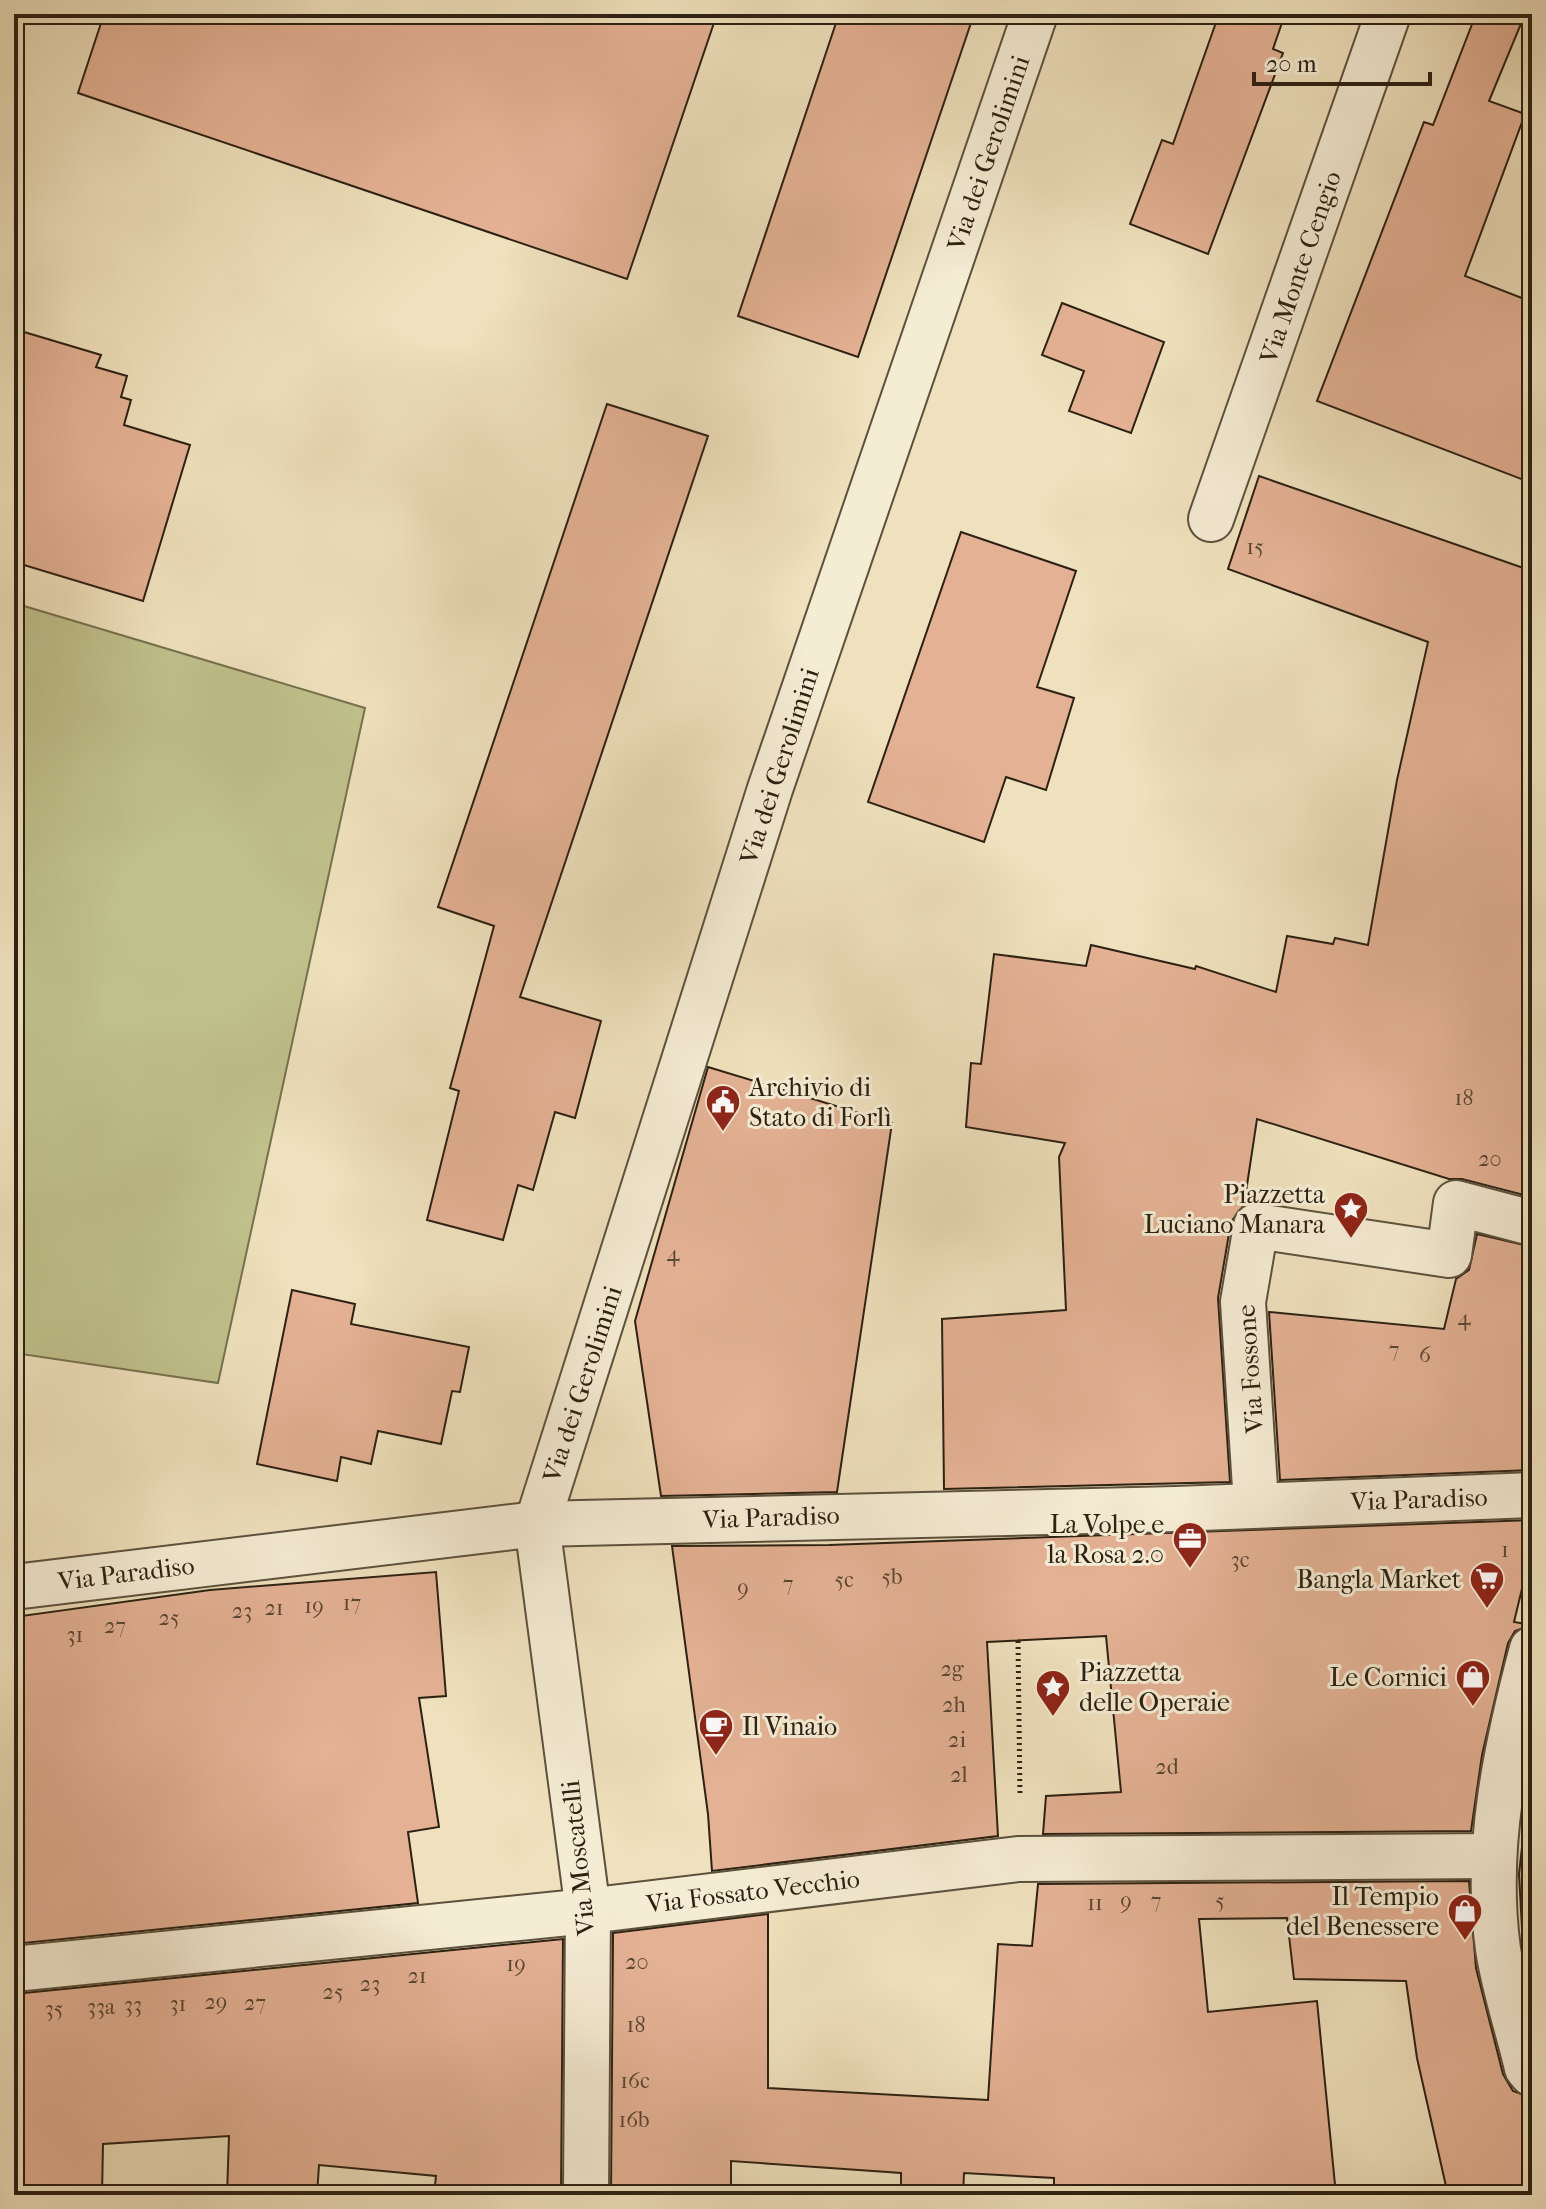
<svg xmlns="http://www.w3.org/2000/svg" width="1546" height="2209" font-family="'IM FELL French Canon',serif">
	<rect width="100%" height="100%" fill="#efe1bd"/>
	<filter id="stains"><feTurbulence type="fractalNoise" baseFrequency=".0025" numOctaves="4"/><feColorMatrix values="0 0 0 0 .2 0 0 0 0 .09 0 0 0 0 .02 0 0 0 .5 -.17"/></filter>
	<radialGradient id="worn" r=".72"><stop offset=".6" stop-color="#630" stop-opacity="0"/><stop offset="1" stop-color="#630" stop-opacity=".3"/></radialGradient>
	<path fill="#c0c18c" stroke="#76714f" stroke-width="2" d="M14,603L365,708L218,1383L14,1353Z"/>
	<g fill="#e4b194" stroke="#2c2112" stroke-width="2">
		<path d="M104,14H717L627,279L78,93Z"/>
		<path d="M839,14H974L858,357L738,316Z"/>
		<path d="M1219,14H1285L1273,49L1283,53L1208,254L1130,224L1162,140L1173,144Z"/>
		<path d="M1476,14H1525L1489,101L1525,114L1465,276L1532,302V483L1317,401L1424,122L1433,125Z"/>
		<path d="M1062,303L1164,342L1131,433L1069,411L1084,371L1042,355Z"/>
		<path d="M14,329L101,355L96,367L127,376L121,397L131,400L124,425L190,445L143,601L14,562Z"/>
		<path d="M607,404L708,436L520,997L601,1021L575,1118L555,1112L533,1190L518,1185L503,1240L427,1220L459,1091L450,1088L494,926L438,907Z"/>
		<path d="M1259,476L1532,571V1197L1462,1179H1449L1257,1119L1244,1205L1231,1222L1218,1298L1230,1482L944,1489L942,1319L1066,1310L1059,1157L1065,1143L966,1127L971,1063L981,1064L994,954L1086,966L1091,945L1195,969L1196,966L1276,992L1287,936L1333,944L1335,938L1368,945L1397,780L1428,642L1228,569Z"/>
		<path d="M961,532L1076,571L1037,687L1074,698L1046,790L1006,777L984,842L868,802Z"/>
		<path d="M708,1067L892,1123L837,1492L661,1496L635,1321Z"/>
		<path d="M1477,1234L1532,1247V1470L1280,1480L1269,1312L1444,1329L1456,1279L1469,1270Z"/>
		<path d="M292,1290L355,1304L351,1324L469,1347L460,1392L452,1391L441,1444L378,1431L371,1464L341,1457L337,1481L257,1464Z"/>
		<path d="M1532,1520V1547L1514,1622L1532,1625L1515,1631L1508,1643L1482,1755L1471,1831L1043,1834L1046,1796L1121,1792L1106,1636L987,1642L998,1836L712,1871L708,1814L672,1546L829,1545Z"/>
		<path d="M436,1572L446,1696L419,1698L439,1827L408,1832L418,1903L14,1944V1617L210,1590Z"/>
		<path d="M1532,1758V1989L1523,1946L1519,1874Z"/>
		<path d="M1469,1881L1476,1968L1503,2074L1513,2091L1532,2098V2195H1448L1417,2058L1406,1981L1294,1979L1287,1918L1199,1919L1208,2012L1317,2001L1336,2195H1054V2178L964,2173L963,2195H901V2173L731,2161V2195H611L613,1933L768,1914V2088L988,2100L998,1944L1032,1946L1038,1884Z"/>
		<path d="M563,1939L561,2195H434L436,2176L319,2165L317,2195H227L229,2136L103,2144L102,2195H14V1994Z"/>
	</g>
	<g fill="none" stroke-linecap="round" stroke-linejoin="round">
		<defs>
			<g id="street">
				<path d="M1211,519L1388,14"/>
				<path d="M1256,1503L1243,1302L1256,1226L1449,1255L1456,1203L1532,1223"/>
				<path d="M14,1587L537,1524L1176,1509L1532,1495"/>
				<path d="M1532,1649C1506,1746 1484,1849 1498,1949C1504,1989 1518,2029 1527,2068L1532,2074"/>
				<path d="M14,1969L588,1911L1018,1859L1494,1856"/>
				<path d="M586,2195L588,1911L537,1524L770,789L1035,14"/>
			</g>
		</defs>
		<use href="#street" stroke="#5d513d" stroke-width="48"/>
		<path stroke="#2c2112" stroke-width="5" stroke-dasharray="2 4" stroke-linecap="butt" d="M1018,1641L1020,1797"/>
		<use href="#street" stroke="#f5ecd4" stroke-width="44"/>
	</g>
	<defs>
		<symbol id="civic-pin" viewBox="-11 -11 22 30"><path d="M0 17L-7.5 6A9.5 9.5 0 1 1 7.5 6Z" fill="#8f2418" stroke="#f5ecd4"/><path d="M-.6-6.5H3V-4.5H.6V-3L4-1V1h2V6H-6V1h2V-1L-.6-3ZM-1.2 2.5V6h2.4V2.5Z" fill="#fff"/></symbol>
		<symbol id="sight-pin" viewBox="-11 -11 22 30"><path d="M0 17L-7.5 6A9.5 9.5 0 1 1 7.5 6Z" fill="#8f2418" stroke="#f5ecd4"/><path d="M0-6L1.8-2.2L6-1.7L2.9 1.2L3.7 5.4L0 3.3L-3.7 5.4L-2.9 1.2L-6-1.7L-1.8-2.2Z" fill="#fff"/></symbol>
		<symbol id="office-pin" viewBox="-11 -11 22 30"><path d="M0 17L-7.5 6A9.5 9.5 0 1 1 7.5 6Z" fill="#8f2418" stroke="#f5ecd4"/><path d="M-6-3h4V-5.5h4V-3h4V5H-6ZM-1-4.5V-3h2v-1.5ZM-6 0V1H6V0Z" fill="#fff"/></symbol>
		<symbol id="supermarket-pin" viewBox="-11 -11 22 30"><path d="M0 17L-7.5 6A9.5 9.5 0 1 1 7.5 6Z" fill="#8f2418" stroke="#f5ecd4"/><path d="M-6-5.5h2.5l.6 2H6L4.5 2H-2.5L-4.4-4H-6ZM-1.5 3.2a1.3 1.3 0 1 0 .1 0ZM3 3.2a1.3 1.3 0 1 0 .1 0Z" fill="#fff"/></symbol>
		<symbol id="shop-pin" viewBox="-11 -11 22 30"><path d="M0 17L-7.5 6A9.5 9.5 0 1 1 7.5 6Z" fill="#8f2418" stroke="#f5ecd4"/><path d="M-5-2.5h2.3a2.7 3.5 0 0 1 5.4 0H5L5.5 6h-11ZM-1.5-2.5h3a1.5 2.3 0 0 0-3 0Z" fill="#fff"/></symbol>
		<symbol id="cafe-pin" viewBox="-11 -11 22 30"><path d="M0 17L-7.5 6A9.5 9.5 0 1 1 7.5 6Z" fill="#8f2418" stroke="#f5ecd4"/><path d="M-5.5-4.5H6V0H3Q3 3.5 0 3.5H-2.5Q-5.5 3.5-5.5 0ZM3-3.2v2h1.7v-2ZM-6 4.5H4V6H-6Z" fill="#fff"/></symbol>
	</defs>
	<g fill-rule="evenodd">
		<use href="#civic-pin" x="703" y="1082" width="40" height="54"/>
		<use href="#sight-pin" x="1331" y="1189" width="40" height="54"/>
		<use href="#office-pin" x="1170" y="1519" width="40" height="54"/>
		<use href="#supermarket-pin" x="1467" y="1559" width="40" height="54"/>
		<use href="#shop-pin" x="1453" y="1657" width="40" height="54"/>
		<use href="#sight-pin" x="1033" y="1667" width="40" height="54"/>
		<use href="#cafe-pin" x="696" y="1706" width="40" height="54"/>
		<use href="#shop-pin" x="1445" y="1891" width="40" height="54"/>
	</g>
	<g text-anchor="middle" stroke-width="6" stroke-linejoin="round" paint-order="stroke">
		<g font-size="22" fill="#5a4532">
			<text x="1255" y="554">15</text>
			<text x="1464" y="1105">18</text>
			<text x="1490" y="1166">20</text>
			<text x="673" y="1261">4</text>
			<text x="1464" y="1325">4</text>
			<text x="1394" y="1357">7</text>
			<text x="1425" y="1362">6</text>
			<text x="1505" y="1557">1</text>
			<text x="1240" y="1567">3c</text>
			<text x="892" y="1584">5b</text>
			<text x="844" y="1587">5c</text>
			<text x="788" y="1591">7</text>
			<text x="743" y="1595">9</text>
			<text x="352" y="1610">17</text>
			<text x="314" y="1613">19</text>
			<text x="274" y="1615">21</text>
			<text x="242" y="1618">23</text>
			<text x="169" y="1625">25</text>
			<text x="115" y="1633">27</text>
			<text x="75" y="1642">31</text>
			<text x="952" y="1676">2g</text>
			<text x="954" y="1712">2h</text>
			<text x="957" y="1747">2i</text>
			<text x="1167" y="1774">2d</text>
			<text x="959" y="1782">2l</text>
			<text x="1126" y="1908">9</text>
			<text x="1156" y="1908">7</text>
			<text x="1220" y="1908">5</text>
			<text x="1095" y="1910">11</text>
			<text x="637" y="1969">20</text>
			<text x="516" y="1971">19</text>
			<text x="417" y="1983">21</text>
			<text x="370" y="1991">23</text>
			<text x="333" y="1999">25</text>
			<text x="216" y="2009">29</text>
			<text x="255" y="2010">27</text>
			<text x="178" y="2011">31</text>
			<text x="133" y="2012">33</text>
			<text x="101" y="2014">33a</text>
			<text x="54" y="2016">35</text>
			<text x="636" y="2032">18</text>
			<text x="635" y="2088">16c</text>
			<text x="634" y="2127">16b</text>
		</g>
		<g font-size="26" fill="#2c2112" stroke="#f5ecd4">
			<text transform="translate(988 153) rotate(-71)" y="9">Via dei Gerolimini</text>
			<text transform="translate(1300 267) rotate(-71)" y="9">Via Monte Cengio</text>
			<text transform="translate(779 766) rotate(-72)" y="9">Via dei Gerolimini</text>
			<text transform="translate(1250 1369) rotate(-94)" y="9">Via Fossone</text>
			<text transform="translate(582 1384) rotate(-72)" y="9">Via dei Gerolimini</text>
			<text transform="translate(1419 1499) rotate(-2)" y="9">Via Paradiso</text>
			<text transform="translate(771 1517) rotate(-2)" y="9">Via Paradiso</text>
			<text transform="translate(126 1573) rotate(-7)" y="9">Via Paradiso</text>
			<text transform="translate(578 1858) rotate(-96)" y="9">Via Moscatelli</text>
			<text transform="translate(753 1891) rotate(-7)" y="9">Via Fossato Vecchio</text>
		</g>
		<g font-size="26" fill="#2c2112" stroke="#f5ecd4" text-anchor="end">
			<text x="749" y="1096" text-anchor="start">Archivio di<tspan x="749" dy="30">Stato di Forlì</tspan></text>
			<text x="1325" y="1203">Piazzetta<tspan x="1325" dy="30">Luciano Manara</tspan></text>
			<text x="1164" y="1533">La Volpe e<tspan x="1164" dy="30">la Rosa 2.0</tspan></text>
			<text x="1461" y="1588">Bangla Market</text>
			<text x="1079" y="1681" text-anchor="start">Piazzetta<tspan x="1079" dy="30">delle Operaie</tspan></text>
			<text x="1447" y="1686">Le Cornici</text>
			<text x="742" y="1735" text-anchor="start">Il Vinaio</text>
			<text x="1439" y="1905">Il Tempio<tspan x="1439" dy="30">del Benessere</tspan></text>
		</g>
	</g>
	<rect width="1546" height="2209" fill="none" stroke="#efe1bd" stroke-width="48"/>
	<rect x="16" y="16" width="1514" height="2177" fill="none" stroke="#2c2112" stroke-width="4"/>
	<rect x="24" y="24" width="1498" height="2161" fill="none" stroke="#2c2112" stroke-width="2"/>
	<path d="M1254 72v12h176v-12" fill="none" stroke="#2c2112" stroke-width="4"/>
	<text x="1266" y="72" font-size="24" fill="#2c2112" stroke="#f5ecd4" stroke-width="6" paint-order="stroke">20 m</text>
	<rect width="100%" height="100%" filter="url(#stains)"/>
	<rect width="100%" height="100%" fill="url(#worn)"/>
</svg>
